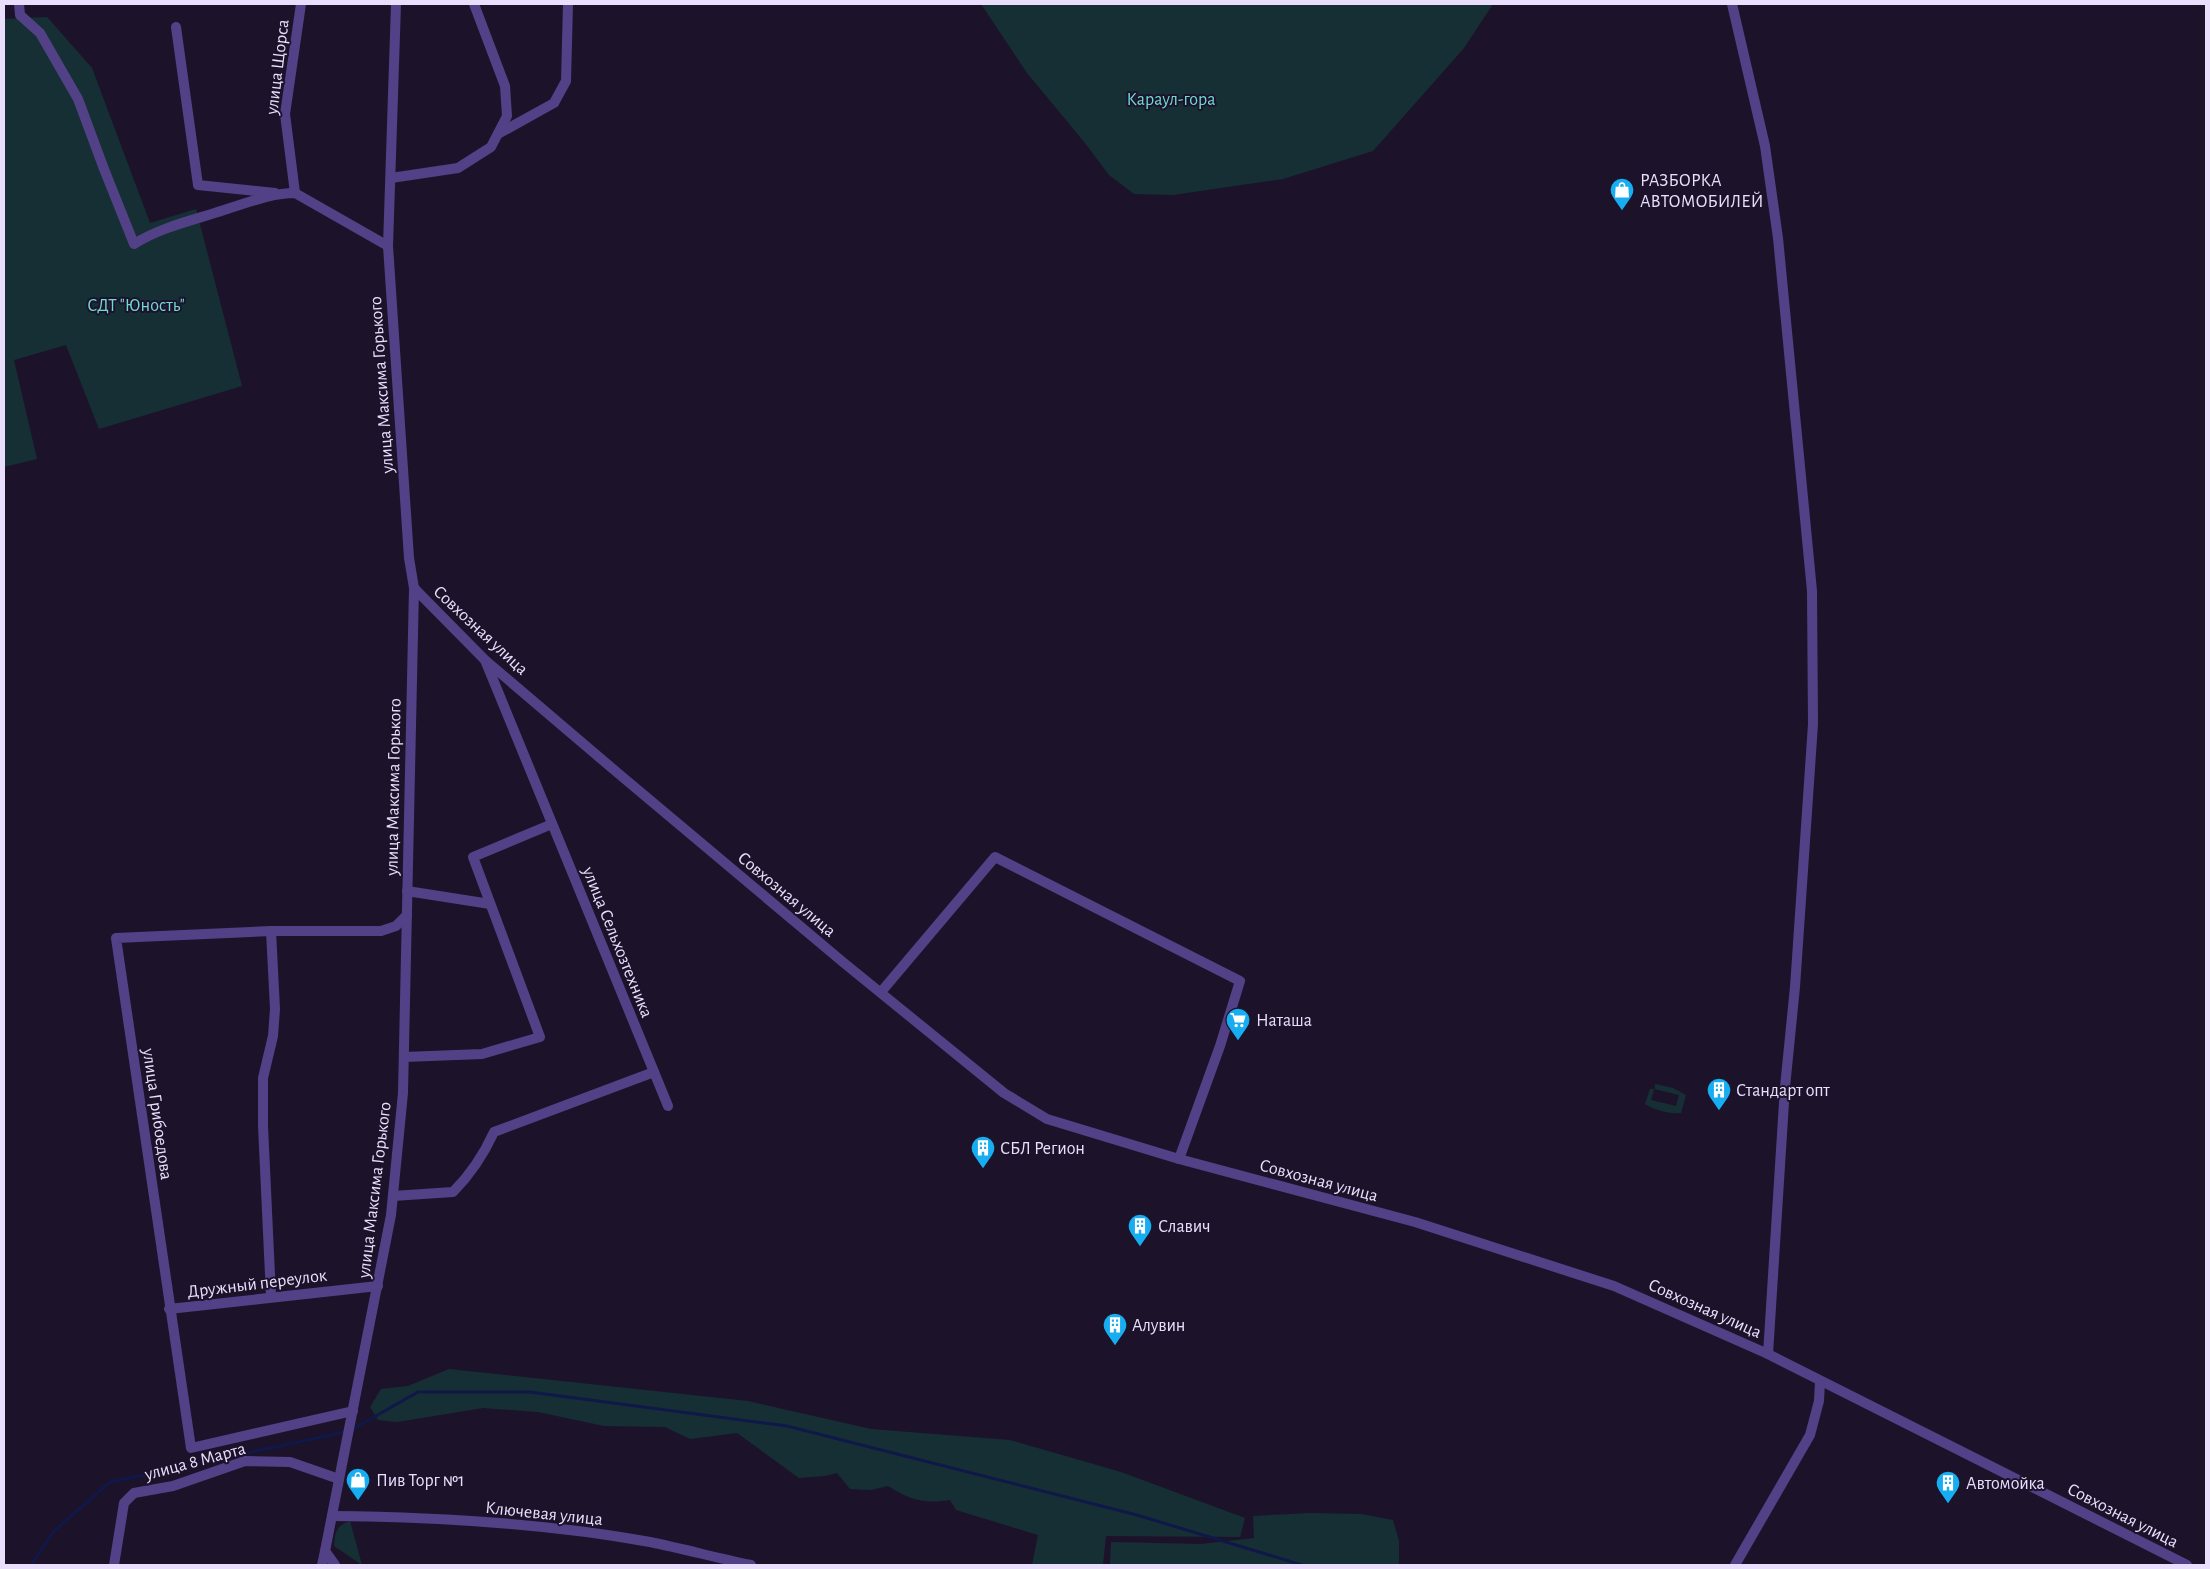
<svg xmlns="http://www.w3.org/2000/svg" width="2210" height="1569" font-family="'Alegreya Sans',sans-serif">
	<rect width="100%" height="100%" fill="#1c132b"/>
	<g fill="#162f35">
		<path d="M981,4H1493L1464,48L1373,151L1283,179L1173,195L1134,194L1109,175L1085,143L1027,73Z"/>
		<path d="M47,17L92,68L150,223L196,209L242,386L99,429L66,345L14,360L37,459L4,467V19Z"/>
		<path d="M1655,1084L1673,1088L1686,1095L1681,1113C1668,1114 1655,1110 1645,1104L1650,1089H1654L1651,1100L1676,1106L1679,1095L1655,1089Z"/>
		<path d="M449,1369L748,1401L871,1429L1010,1440L1121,1472L1245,1518L1240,1537L1106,1536L1103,1565H1032L1038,1535L956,1510L950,1500C924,1504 910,1500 888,1486L871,1490L850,1489L837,1473L825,1476L799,1478L737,1433L690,1439L665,1427L604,1426L538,1412L483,1408L397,1422L378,1420L370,1407L381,1389L408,1386Z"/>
		<path d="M1310,1513L1361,1514L1393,1520L1399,1541V1565H1110L1111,1542L1201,1544L1254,1538L1253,1516Z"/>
		<path d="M350,1521L362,1565L334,1546C335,1532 336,1526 350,1521Z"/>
	</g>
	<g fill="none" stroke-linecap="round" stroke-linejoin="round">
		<g stroke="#0f1848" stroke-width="3">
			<path d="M351,1430L418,1392H530L787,1426L1137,1515L1302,1565"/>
			<path d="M31,1565L54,1531L110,1482L345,1432"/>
		</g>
		<g stroke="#534187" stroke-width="10">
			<path d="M19,4L20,15L40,33L78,99L104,169L134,244C161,227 194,220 224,210C247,203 271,193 295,193L388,246"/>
			<path d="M176,27L198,185L275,193"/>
			<path d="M498,134L554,103L566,81L568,4"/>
			<path d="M391,178L458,168L491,147L507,116L505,86L474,4"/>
			<path d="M295,193L285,114L301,4"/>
			<path d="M485,660L668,1106"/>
			<path d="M407,891L490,904"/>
			<path d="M881,992L995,857L1240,981L1220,1046L1179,1159"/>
			<path d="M404,1057L482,1054L540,1037L473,857L552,824"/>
			<path d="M393,1196L453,1192C471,1174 483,1156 494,1132L654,1072"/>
			<path d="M271,1296L263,1126V1078L273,1036L275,1009L271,931"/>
			<path d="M169,1309L378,1286"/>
			<path d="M1768,1354L2187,1565"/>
			<path d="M353,1411L191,1448L116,938L271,931H381L396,926L407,915"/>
			<path d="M332,1516C438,1517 546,1523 650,1542C684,1549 717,1558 751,1565"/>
			<path d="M114,1565L124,1503L134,1493L173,1486L245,1461L290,1462L339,1479"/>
			<path d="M322,1565L325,1551"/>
		</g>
		<g stroke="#534187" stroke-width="10">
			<path d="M414,588L485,660L613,769L844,963L1004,1093L1047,1119L1179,1159L1415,1222L1614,1286L1768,1354L1785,1087L1795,987L1813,724L1812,591L1778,238L1765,146L1732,4"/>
			<path d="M335,1565L325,1551L391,1215L403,1093L414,588L409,558L388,246L396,4"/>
			<path d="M1735,1565L1810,1435L1819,1401L1820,1381"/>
		</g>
	</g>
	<defs>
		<symbol id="shop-pin" viewBox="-11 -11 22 30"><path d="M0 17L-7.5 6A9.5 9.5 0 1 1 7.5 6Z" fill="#17adf1" stroke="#1c132b"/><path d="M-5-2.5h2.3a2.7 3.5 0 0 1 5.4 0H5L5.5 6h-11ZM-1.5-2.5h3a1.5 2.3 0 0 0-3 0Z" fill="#fff"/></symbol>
		<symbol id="supermarket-pin" viewBox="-11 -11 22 30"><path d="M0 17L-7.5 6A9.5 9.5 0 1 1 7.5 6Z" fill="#17adf1" stroke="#1c132b"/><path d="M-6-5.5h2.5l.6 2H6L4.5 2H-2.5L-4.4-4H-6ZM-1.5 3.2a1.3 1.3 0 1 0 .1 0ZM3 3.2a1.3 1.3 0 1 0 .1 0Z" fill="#fff"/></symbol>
		<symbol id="building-pin" viewBox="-11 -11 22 30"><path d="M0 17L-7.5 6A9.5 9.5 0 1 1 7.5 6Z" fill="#17adf1" stroke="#1c132b"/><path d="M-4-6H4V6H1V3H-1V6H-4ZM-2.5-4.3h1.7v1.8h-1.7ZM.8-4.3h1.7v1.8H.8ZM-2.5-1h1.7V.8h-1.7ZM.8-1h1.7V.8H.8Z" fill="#fff"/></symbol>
	</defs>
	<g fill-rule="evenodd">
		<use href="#shop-pin" x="1608" y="176" width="28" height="38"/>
		<use href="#supermarket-pin" x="1224" y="1006" width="28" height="38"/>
		<use href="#building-pin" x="1705" y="1076" width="28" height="38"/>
		<use href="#building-pin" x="969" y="1134" width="28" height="38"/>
		<use href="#building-pin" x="1126" y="1212" width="28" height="38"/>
		<use href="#building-pin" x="1101" y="1311" width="28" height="38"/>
		<use href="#shop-pin" x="344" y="1466" width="28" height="38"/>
		<use href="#building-pin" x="1934" y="1469" width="28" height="38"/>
	</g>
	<g text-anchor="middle" stroke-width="4" stroke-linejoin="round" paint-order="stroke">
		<g font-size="18" fill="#e9dffd" stroke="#1c132b">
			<text transform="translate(277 67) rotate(-83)" y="6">улица Щорса</text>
			<text transform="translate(381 385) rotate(-94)" y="6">улица Максима Горького</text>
			<text transform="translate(481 630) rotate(43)" y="6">Совхозная улица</text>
			<text transform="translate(393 787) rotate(-89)" y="6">улица Максима Горького</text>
			<text transform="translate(787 894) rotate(40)" y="6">Совхозная улица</text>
			<text transform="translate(618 942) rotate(68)" y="6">улица Сельхозтехника</text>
			<text transform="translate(158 1114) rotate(82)" y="6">улица Грибоедова</text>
			<text transform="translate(1319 1180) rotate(15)" y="6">Совхозная улица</text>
			<text transform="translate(374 1190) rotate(-83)" y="6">улица Максима Горького</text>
			<text transform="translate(257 1283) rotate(-7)" y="6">Дружный переулок</text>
			<text transform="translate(1705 1308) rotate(24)" y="6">Совхозная улица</text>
			<text transform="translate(195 1461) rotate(-15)" y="6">улица 8 Марта</text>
			<text transform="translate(544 1513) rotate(6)" y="6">Ключевая улица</text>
			<text transform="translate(2123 1515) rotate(27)" y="6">Совхозная улица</text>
		</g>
		<g font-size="18" fill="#6edad6" stroke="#1c132b">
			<text x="1171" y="105">Караул-гора</text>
			<text x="136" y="311">СДТ "Юность"</text>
		</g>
		<g font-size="18" fill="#e9dffd" stroke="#1c132b" text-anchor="start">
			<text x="1640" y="186">РАЗБОРКА<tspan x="1640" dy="21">АВТОМОБИЛЕЙ</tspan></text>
			<text x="1256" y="1026">Наташа</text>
			<text x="1736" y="1096">Стандарт опт</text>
			<text x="1000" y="1154">СБЛ Регион</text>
			<text x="1158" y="1232">Славич</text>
			<text x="1132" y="1331">Алувин</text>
			<text x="376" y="1486">Пив Торг №1</text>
			<text x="1966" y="1489">Автомойка</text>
		</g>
	</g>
	<rect width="2210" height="1569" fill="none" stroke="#e9dffd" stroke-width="10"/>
</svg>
